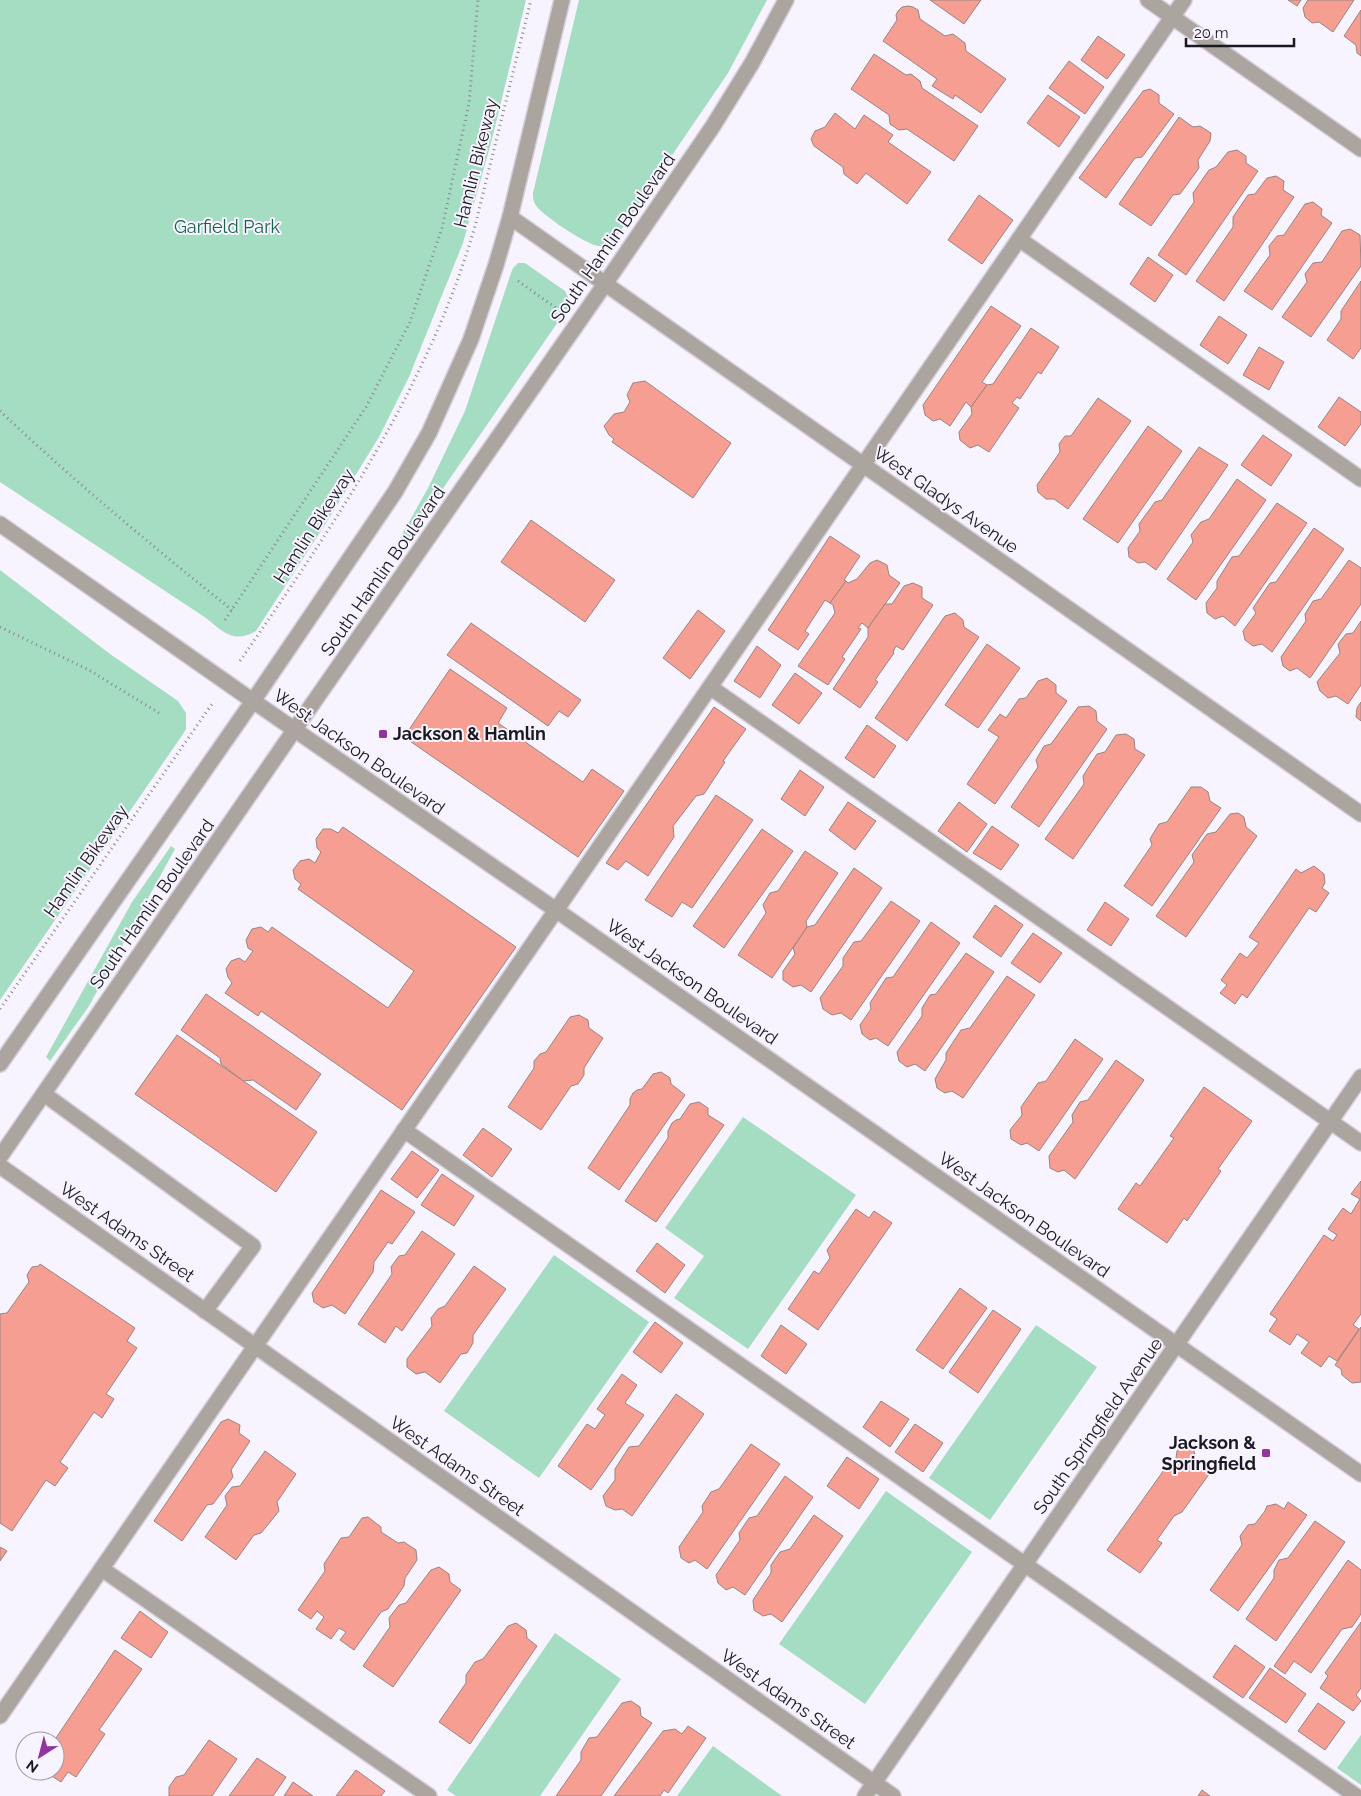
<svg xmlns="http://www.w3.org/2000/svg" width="1361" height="1796" font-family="Raleway,sans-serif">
	<rect width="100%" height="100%" fill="#f7f3ff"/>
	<g fill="#a5ddc3">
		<path d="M0,0H526L491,143L463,243L409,377L379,437L326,523L256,631C234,644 223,632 206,618L0,482Z"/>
		<path d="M579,0H767L728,73L617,236C613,240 606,246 600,246C589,247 540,214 535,204C533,201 533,197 533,193Z"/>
		<path d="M518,263H525L565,291L569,299V306L406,542L400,538L428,488L465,411L510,276L513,268Z"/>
		<path d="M0,570L110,654L178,701L186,713V729L183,734L0,1000Z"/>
		<path d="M171,846L175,849L89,1006L50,1061L46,1057L132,902Z"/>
		<path d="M743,1117L856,1195L748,1349L674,1298L704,1256L665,1228Z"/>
		<path d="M554,1255L649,1322L539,1478L444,1411Z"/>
		<path d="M1036,1325L1097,1367L990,1520L929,1478Z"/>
		<path d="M886,1491L972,1552L865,1704L779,1644Z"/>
		<path d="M555,1633L621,1679L540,1796H456L447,1790Z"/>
		<path d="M1361,1735V1785L1337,1768Z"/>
		<path d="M713,1746L782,1796H677Z"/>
	</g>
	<g fill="#f79e92" stroke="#998481">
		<path d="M930,0H981L964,24Z"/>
		<path d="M1288,0H1301L1297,6Z"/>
		<path d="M1308,0H1354L1333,32L1319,22L1312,23L1305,17L1303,8Z"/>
		<path d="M908,6L913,7L918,10L920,19L945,36L953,34L965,43L966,51L1006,79L981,113L955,95L953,99L932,86L937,79L883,41L897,20L896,15L898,11L902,7Z"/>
		<path d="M1361,10V56L1357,53L1356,45L1344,36Z"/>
		<path d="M1098,36L1125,55L1107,79L1081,60Z"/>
		<path d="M874,54L906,75L911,74L920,81L922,88L978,126L954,161L907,129L899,130L890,124L889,115L851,89Z"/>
		<path d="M1069,61L1104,87L1085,114L1049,88Z"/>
		<path d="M1150,89L1159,95V103L1174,114L1142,157L1135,158L1106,198L1079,178L1143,91Z"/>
		<path d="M1048,95L1080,117L1059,147L1027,123Z"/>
		<path d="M835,113L855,129L864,115L893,135L888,142L931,172L907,204L866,173L857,184L844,174L843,167L814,146L811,139L815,131L825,127Z"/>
		<path d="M1179,117L1193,127L1200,126L1211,133L1210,141L1198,160L1199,168L1180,194L1173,195L1151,226L1119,204Z"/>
		<path d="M1237,150L1246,156V163L1258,171L1186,275L1158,255L1194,202L1193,193L1209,170L1216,167L1228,152Z"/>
		<path d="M1276,176L1284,181L1283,190L1294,197L1224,301L1196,281L1233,227V217L1248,195L1255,194L1267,178Z"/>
		<path d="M979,195L1013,220L982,264L948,240Z"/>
		<path d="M1313,202L1322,209L1321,215L1332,223L1272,310L1244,291L1270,255L1269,246L1277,236L1284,235L1305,204Z"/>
		<path d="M1350,229L1360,235L1361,266L1311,337L1282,317L1307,282L1305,274L1313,263L1322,262L1342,231Z"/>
		<path d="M1148,257L1173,275L1155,302L1130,284Z"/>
		<path d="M1361,281V348L1353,359L1327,340L1341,319V311Z"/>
		<path d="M991,306L1021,326L982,382L987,385L971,407L966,402L950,426L940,419L933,421L925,415L923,405Z"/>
		<path d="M1219,316L1247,335L1228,364L1200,345Z"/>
		<path d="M1031,328L1059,347L1041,374L1038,372L1020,399L1017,397L1012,403L1019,408L989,452L978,445L970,448L960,440L959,432L972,414L971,407L987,385L993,384Z"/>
		<path d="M1259,347L1284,362L1269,390L1243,375Z"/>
		<path d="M645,381L731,443L693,498L612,442L614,439L609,435L604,426L614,414L624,412L630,402L627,395L633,383Z"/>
		<path d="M1339,397L1361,412V424L1345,446L1318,427Z"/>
		<path d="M1098,398L1131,421L1068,509L1054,499H1046L1038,492L1037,485L1060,452L1059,444L1065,436H1071Z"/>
		<path d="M1148,426L1182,451L1118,543L1083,519Z"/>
		<path d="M1263,435L1292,455L1271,486L1241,465Z"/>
		<path d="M1199,447L1228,465L1156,570L1145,562L1138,563L1129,557L1128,548L1140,531L1139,524L1155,502L1162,500Z"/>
		<path d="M1237,479L1266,500L1196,600L1167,579L1193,542L1191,535L1201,522L1209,519Z"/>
		<path d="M1277,503L1307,523L1235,626L1223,616L1215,619L1207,613L1206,603L1217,588V581L1232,557L1239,556Z"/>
		<path d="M531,520L615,580L585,622L501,562Z"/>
		<path d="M1314,528L1344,549L1272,652L1262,644L1253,646L1245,640L1243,631L1256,613L1253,608L1270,583L1276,582Z"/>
		<path d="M830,536L860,556L844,580L846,581L830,603L825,600L805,631L809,634L798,650L768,630Z"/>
		<path d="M877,560L887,565L889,575L900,583L868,628L862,623L858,628L861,629L842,657L845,659L828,685L798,666L835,613L833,605L830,603L846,581L848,583L857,579L870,563Z"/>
		<path d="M1349,560L1361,568V604L1310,678L1297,668L1290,671L1283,666L1281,657L1306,621L1305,614L1313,601L1321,599Z"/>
		<path d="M913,583L922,587V598L933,605L903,650L896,646L893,652L894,653L875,680L878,682L860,708L833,689L868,637V628L885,604H892L904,586Z"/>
		<path d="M698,610L725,631L690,679L663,658Z"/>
		<path d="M955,613L963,620L964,627L979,637L907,741L875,718L945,616Z"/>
		<path d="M1361,621V685L1348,704L1336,696L1328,698L1320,691L1317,682L1340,653L1338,644L1346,634L1353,633Z"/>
		<path d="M471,623L581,700L568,717L559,711L548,726L447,655Z"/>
		<path d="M987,644L1020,668L978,728L945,705Z"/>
		<path d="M757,646L781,665L760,698L734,681Z"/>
		<path d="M450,669L507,708L498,723L583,782L592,769L624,791L578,857L404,737Z"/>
		<path d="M795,673L822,693L799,724L772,705Z"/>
		<path d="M1047,678L1056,685V693L1067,701L995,804L967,784L999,737L988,730L1000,714L1006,718L1019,699L1026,698L1038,681Z"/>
		<path d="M1361,702V721L1356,717L1357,708Z"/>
		<path d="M1089,706L1096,711L1097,721L1107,729L1039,827L1011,807L1038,767L1036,760L1044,746L1051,744L1078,707Z"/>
		<path d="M714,707L746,729L723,761L725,762L704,794L696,796L673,826L674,837L648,876L626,861L618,870L606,863Z"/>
		<path d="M867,725L896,746L874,778L845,758Z"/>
		<path d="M1126,734L1134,739L1135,749L1145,755L1073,859L1045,839L1084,784L1083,776L1097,754L1105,752L1116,735Z"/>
		<path d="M800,770L824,787L805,816L781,799Z"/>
		<path d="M1191,787H1201L1208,792L1210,801L1221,808L1152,906L1124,886L1152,845L1150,839L1159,824L1167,822Z"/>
		<path d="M716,795L753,820L692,908L682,902L672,917L645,900Z"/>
		<path d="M848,802L876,821L855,850L829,830Z"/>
		<path d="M959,802L987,824L967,852L938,831Z"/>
		<path d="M1238,813L1244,817L1246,827L1257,836L1186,937L1156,916L1194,862L1192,855L1207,834L1216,832L1230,814Z"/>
		<path d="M992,826L1019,845L1001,870L973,853Z"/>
		<path d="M343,827L516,947L402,1110L261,1011L258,1016L225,993L232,983L228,977L226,969L231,961L239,958L245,962L253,951L248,948L246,940L252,929L261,927L268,932L272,927L388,1008L414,971L298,889L301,884L295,879L293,870L300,861L309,859L315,863L321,852L317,848L316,839L323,829H331L338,833Z"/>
		<path d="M762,829L793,851L724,948L693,926Z"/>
		<path d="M805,851L838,873L806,921L807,927L772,978L738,955L766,913L763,905L770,893L778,891Z"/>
		<path d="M1314,866L1324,874L1325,883L1322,888L1329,893L1316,912L1309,908L1247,998L1242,994L1235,1004L1220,993L1227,985L1221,980L1240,953L1247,958L1259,943L1249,937L1296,869L1301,873Z"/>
		<path d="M854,868L882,888L811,992L801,985L793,987L783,980V971L795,954L793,948L807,927L815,925Z"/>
		<path d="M891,901L920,921L851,1020L841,1013L832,1015L823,1009L820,998L843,966V958L854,942L861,941Z"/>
		<path d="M1105,902L1129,919L1111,946L1087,930Z"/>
		<path d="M995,905L1023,925L1001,957L973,937Z"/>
		<path d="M931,922L960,943L888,1046L876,1038L870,1040L862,1034L860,1025L871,1009L870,1003L886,978L893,977Z"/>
		<path d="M1033,933L1062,953L1040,983L1011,963Z"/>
		<path d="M966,953L994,972L925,1071L915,1064L907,1067L899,1061L897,1052L922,1016V1008L930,995L936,994Z"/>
		<path d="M1007,976L1035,995L963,1098L952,1091L945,1093L937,1088L935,1079L946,1060V1053L961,1030L970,1028Z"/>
		<path d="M206,994L321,1074L296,1110L253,1080L243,1081L221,1064L220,1058L181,1030Z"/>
		<path d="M579,1015L588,1020L589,1028L603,1038L584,1068V1075L578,1084L571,1086L541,1130L508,1107L534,1068V1061L540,1054L546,1052L570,1017Z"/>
		<path d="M177,1035L317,1132L276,1192L135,1094Z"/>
		<path d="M1075,1039L1103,1059L1039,1151L1027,1143L1021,1145L1011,1139L1010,1130L1022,1115L1021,1107L1038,1083L1046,1081Z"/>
		<path d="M1116,1060L1144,1080L1075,1179L1064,1170L1058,1172L1050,1168L1049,1156L1073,1122L1072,1115L1080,1102L1088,1100Z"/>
		<path d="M661,1072L670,1078L671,1084L685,1095L619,1190L588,1168L630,1105V1099L633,1093L637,1090L642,1089L653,1074Z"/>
		<path d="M1204,1087L1252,1121L1218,1169L1221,1171L1187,1221L1184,1218L1167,1243L1118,1209L1136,1183L1140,1186L1174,1138L1170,1136Z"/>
		<path d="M699,1102L708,1108V1115L724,1125L656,1222L625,1201L668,1138V1131L672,1123L676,1120L680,1119L690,1104Z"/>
		<path d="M483,1128L512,1149L492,1177L463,1155Z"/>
		<path d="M412,1151L439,1170L417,1198L391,1179Z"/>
		<path d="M442,1174L474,1196L454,1226L421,1205Z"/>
		<path d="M1361,1181V1314L1353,1325L1359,1329L1337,1361L1329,1356L1321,1367L1301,1353L1309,1342L1297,1334L1290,1345L1269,1331L1277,1319L1270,1314L1324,1235L1333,1241L1337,1235L1328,1229L1343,1208L1351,1214L1360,1199L1351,1194Z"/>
		<path d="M381,1190L415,1212L392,1244L388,1242L374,1262L373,1272L345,1314L332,1305L323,1308L314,1302L312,1293Z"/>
		<path d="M856,1209L869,1218L874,1211L892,1223L818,1330L788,1309L814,1271L819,1274L830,1258L827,1250Z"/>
		<path d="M422,1231L455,1254L402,1331L396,1326L385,1343L358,1324L392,1274L391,1267L399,1256L405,1255Z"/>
		<path d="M657,1243L685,1265L665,1293L636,1271Z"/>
		<path d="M40,1264L135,1328L127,1341L137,1348L106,1394L114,1399L102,1418L94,1412L60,1462L68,1468L55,1486L46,1480L12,1531L0,1523V1314L7,1313L29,1282L27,1275L32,1267L39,1266Z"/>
		<path d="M474,1266L506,1289L473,1335V1343L467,1353L461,1354L440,1383L425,1372L416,1374L407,1367V1359L432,1326L431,1318L438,1309L445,1306Z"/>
		<path d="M960,1288L987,1308L943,1369L916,1350Z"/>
		<path d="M993,1310L1021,1329L978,1393L949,1372Z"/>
		<path d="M655,1322L683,1343L661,1373L633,1352Z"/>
		<path d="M781,1325L807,1344L786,1374L761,1356Z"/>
		<path d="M1361,1327V1382L1352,1383L1342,1375L1341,1369L1335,1365Z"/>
		<path d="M622,1374L637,1385L625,1403L644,1415L591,1490L558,1466L587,1424L595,1429L605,1415L597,1409Z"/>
		<path d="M676,1394L704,1414L632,1516L622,1509L615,1510L606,1506L603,1496L615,1480V1469L629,1447L639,1446Z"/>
		<path d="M881,1401L909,1419L890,1447L863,1427Z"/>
		<path d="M228,1419L240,1425L239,1433L250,1441L231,1470L233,1477L213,1504L207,1505L182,1541L154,1521L221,1422Z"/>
		<path d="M915,1424L943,1443L923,1472L895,1452Z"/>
		<path d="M751,1444L780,1464L707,1569L695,1560L689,1563L681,1558L679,1547L703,1512L702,1506L711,1492L719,1489Z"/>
		<path d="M1188,1445L1194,1449L1195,1458L1212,1470L1182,1512L1174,1516L1157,1540L1162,1543L1140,1573L1107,1550L1164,1470L1169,1468L1176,1458L1177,1451L1181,1446Z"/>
		<path d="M265,1451L296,1474L277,1502L279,1511L261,1533L254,1535L236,1560L205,1537L227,1505L225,1496L232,1487L240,1486Z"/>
		<path d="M847,1457L879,1479L859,1509L827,1486Z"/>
		<path d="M785,1476L813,1497L745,1595L733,1587L726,1590L718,1583L716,1575L740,1540L739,1533L749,1518L757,1516Z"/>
		<path d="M1288,1502L1307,1515L1238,1611L1210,1590L1242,1545L1240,1536L1248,1525L1255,1524L1265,1511L1267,1506L1276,1504L1284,1509Z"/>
		<path d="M814,1515L843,1536L782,1622L771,1614L763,1616L754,1610L753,1600L771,1573V1565L780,1552L790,1549Z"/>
		<path d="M368,1517L381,1527V1532L398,1543L404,1542L416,1550L417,1560L405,1578L404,1586L388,1609L381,1612L354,1650L340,1640L346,1632L339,1628L331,1639L316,1629L324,1617L317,1611L311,1619L298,1610L325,1571L324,1564L341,1538L349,1537L362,1518Z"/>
		<path d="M1315,1521L1345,1542L1276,1641L1246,1619L1274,1578V1570L1279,1560L1288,1558Z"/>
		<path d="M0,1547L7,1551L0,1561Z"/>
		<path d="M1348,1560L1361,1570V1614L1352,1627L1342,1629L1311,1673L1294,1661L1285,1674L1274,1666Z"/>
		<path d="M439,1567L449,1574L450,1582L461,1590L393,1687L363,1666L390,1627L389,1618L399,1605L406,1603L431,1570Z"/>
		<path d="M140,1611L168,1632L151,1658L121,1638Z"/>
		<path d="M1361,1622V1688L1356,1695L1361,1701L1353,1711L1320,1688L1328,1676L1325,1673Z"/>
		<path d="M516,1623L526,1630L527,1638L537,1646L470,1744L439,1722L466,1683V1675L475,1662L483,1659L508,1626Z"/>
		<path d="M1235,1645L1265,1667L1243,1698L1213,1677Z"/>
		<path d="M115,1650L142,1669L99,1730L105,1734L76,1777L68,1772L61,1782L44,1771H55L54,1741Z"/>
		<path d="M1270,1668L1306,1694L1286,1723L1249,1698Z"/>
		<path d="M631,1701L640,1707L641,1716L652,1723L601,1796H556L581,1760V1752L589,1738L597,1737L622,1703Z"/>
		<path d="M1318,1703L1345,1722L1325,1750L1298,1731Z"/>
		<path d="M688,1726L706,1738L668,1793L664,1790L660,1796H614L663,1731L675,1729L682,1734Z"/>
		<path d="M209,1740L237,1759L212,1796H169V1787L176,1777L184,1775Z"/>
		<path d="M257,1758L286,1777L273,1796H229Z"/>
		<path d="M356,1770L385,1791L381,1796H336Z"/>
		<path d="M293,1782L313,1796H284Z"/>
		<path d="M1202,1790L1210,1796H1198Z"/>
	</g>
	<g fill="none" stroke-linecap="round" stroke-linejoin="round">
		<defs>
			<g id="service">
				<path d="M1019,239L1361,479"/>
				<path d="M710,687L1361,1143"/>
				<path d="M44,1094L253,1246L205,1311"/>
				<path d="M404,1130L1356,1796"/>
				<path d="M102,1569L429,1796"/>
				<path d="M0,1716L1184,0"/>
			</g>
			<g id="minor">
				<path d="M1148,0L1361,149"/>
				<path d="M510,217L1361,814"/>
				<path d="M0,1166L893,1796"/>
				<path d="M865,1796L1361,1077"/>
			</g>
			<g id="tertiary">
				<path d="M0,524L253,701L556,910L1361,1474"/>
				<path d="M0,1064L253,701L395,492L429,433L471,339L496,265L510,217L562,0"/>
				<path d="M0,1157L295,729L605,284L713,126L752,63L786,0"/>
			</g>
		</defs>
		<use href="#service" stroke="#d4d0db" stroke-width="18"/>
		<use href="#minor" stroke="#d4d0db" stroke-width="18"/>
		<use href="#tertiary" stroke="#d4d0db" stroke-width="18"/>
		<g stroke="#898690" stroke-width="3" stroke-dasharray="1 4" stroke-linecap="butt">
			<path d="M518,281L556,308"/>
			<path d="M0,411C74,481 152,546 232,610"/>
			<path d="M225,620L366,407L410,322L442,228L469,103L478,0"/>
			<path d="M0,627L89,670L159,713"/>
			<path d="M240,661C334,525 429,386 475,226L531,0"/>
			<path d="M0,1009L212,704"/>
		</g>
		<use href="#service" stroke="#aca59f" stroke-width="15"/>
		<use href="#minor" stroke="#aca59f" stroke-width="15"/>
		<use href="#tertiary" stroke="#aca59f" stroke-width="15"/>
	</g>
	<g fill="#92349d" stroke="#f7f3ff" stroke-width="2">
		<rect x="378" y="729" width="10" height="10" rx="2.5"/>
		<rect x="1261" y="1448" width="10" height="10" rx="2.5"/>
	</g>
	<g text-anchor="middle" stroke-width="4" stroke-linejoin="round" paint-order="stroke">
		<g font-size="18" fill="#1b1920" stroke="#f7f3ff">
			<text transform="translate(476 163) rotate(-76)" y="6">Hamlin Bikeway</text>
			<text transform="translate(613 238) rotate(-55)" y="6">South Hamlin Boulevard</text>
			<text transform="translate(946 500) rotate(35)" y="6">West Gladys Avenue</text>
			<text transform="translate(314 526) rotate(-57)" y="6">Hamlin Bikeway</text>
			<text transform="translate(383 571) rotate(-55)" y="6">South Hamlin Boulevard</text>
			<text transform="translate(359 752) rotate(35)" y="6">West Jackson Boulevard</text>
			<text transform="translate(86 861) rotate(-55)" y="6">Hamlin Bikeway</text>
			<text transform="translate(152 904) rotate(-55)" y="6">South Hamlin Boulevard</text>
			<text transform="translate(692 982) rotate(35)" y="6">West Jackson Boulevard</text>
			<text transform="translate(1024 1215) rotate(35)" y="6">West Jackson Boulevard</text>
			<text transform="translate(127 1232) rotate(35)" y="6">West Adams Street</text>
			<text transform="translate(1098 1426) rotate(-55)" y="6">South Springfield Avenue</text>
			<text transform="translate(457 1466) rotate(35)" y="6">West Adams Street</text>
			<text transform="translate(788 1699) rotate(35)" y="6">West Adams Street</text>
		</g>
		<g font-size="18" fill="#176247" stroke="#f7f3ff">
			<text x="227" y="233">Garfield Park</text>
		</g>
		<g font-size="18" font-weight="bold" fill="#1b1920" stroke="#f7f3ff" text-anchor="start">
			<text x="393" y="740">Jackson &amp; Hamlin</text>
			<text x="1256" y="1449" text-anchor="end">Jackson &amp;<tspan x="1256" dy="21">Springfield</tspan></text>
		</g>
	</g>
	<g transform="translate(40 1756) rotate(216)"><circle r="24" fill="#f7f3ff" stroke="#9f9ca6"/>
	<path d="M0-4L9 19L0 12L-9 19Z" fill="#92349d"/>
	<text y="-8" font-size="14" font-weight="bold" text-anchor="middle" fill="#1b1920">N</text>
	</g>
	<path d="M1186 38v8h108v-8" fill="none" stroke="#1b1920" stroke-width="2.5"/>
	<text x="1194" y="38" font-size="15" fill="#1b1920" stroke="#f7f3ff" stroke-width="4" paint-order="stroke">20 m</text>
</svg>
